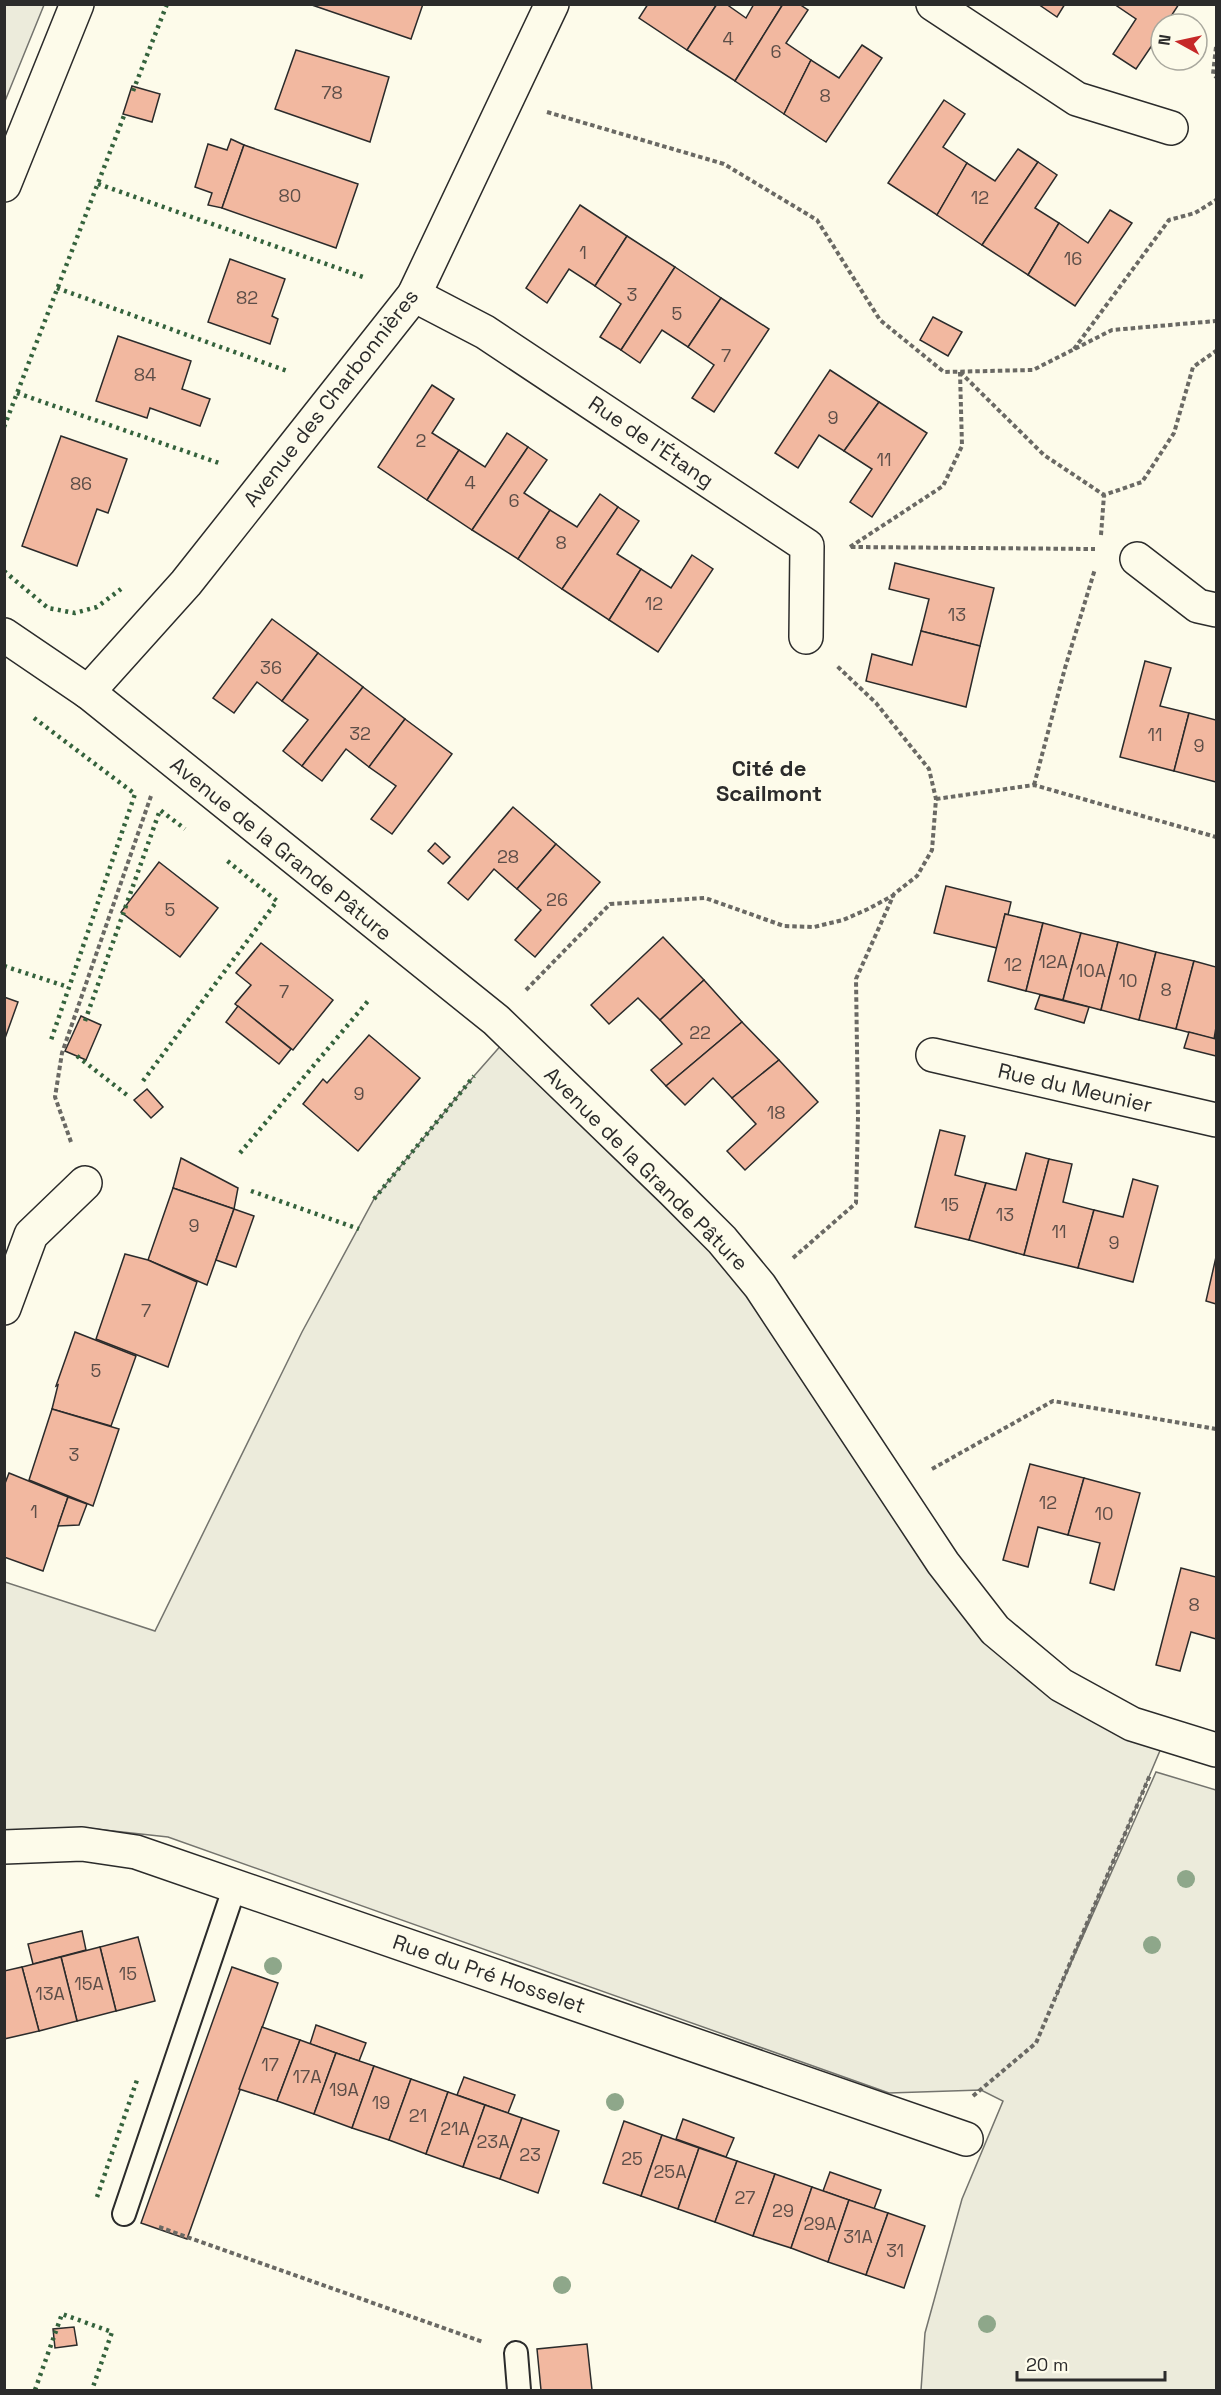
<svg xmlns="http://www.w3.org/2000/svg" width="1221" height="2395" font-family="'Space Grotesk',sans-serif">
	<rect width="100%" height="100%" fill="#fdfbea"/>
	<g fill="#ecebdb" stroke="#74746e" stroke-width="1.5">
		<path d="M5,4L44,5L5,101L4,5Z"/>
		<path d="M511,1034L673,1191L995,1630L1167,1734L1056,1997L1156,1772L1216,1790V2390H921L925,2333L962,2199L1003,2101L981,2090L889,2093L168,1837L86,1828L29,1836L5,1835V1582L155,1631L302,1332L374,1199L474,1076Z"/>
	</g>
	<g fill="#f2b8a0" stroke="#2b2b2b" stroke-width="1.5">
		<path d="M309,4H423L411,39Z"/>
		<path d="M648,4H717L687,50L639,18Z"/>
		<path d="M717,4H726L746,18L754,4H783L735,81L687,50Z"/>
		<path d="M783,4H799L808,10L786,43L811,60L784,114L735,81Z"/>
		<path d="M1038,4H1065L1057,17Z"/>
		<path d="M1114,4H1179L1166,24H1161V32L1136,69L1113,54L1136,19Z"/>
		<path d="M862,45L882,58L826,142L784,114L811,60L839,78Z"/>
		<path d="M296,50L389,77L370,142L275,109Z"/>
		<path d="M132,86L160,94L152,122L123,114Z"/>
		<path d="M944,100L965,114L943,147L967,163L937,215L888,183Z"/>
		<path d="M231,139L244,145L222,208L208,205L212,193L195,187L208,144L227,150Z"/>
		<path d="M244,145L358,184L336,248L222,208Z"/>
		<path d="M1018,149L1038,162L982,245L937,215L967,163L995,181Z"/>
		<path d="M1038,162L1057,175L1035,208L1059,223L1028,275L982,245Z"/>
		<path d="M580,205L627,236L595,286L569,269L547,303L526,288Z"/>
		<path d="M1110,210L1132,223L1075,306L1028,275L1059,223L1088,243Z"/>
		<path d="M627,236L675,267L621,350L600,337L621,304L595,286Z"/>
		<path d="M230,259L285,279L272,316L278,319L270,344L208,322Z"/>
		<path d="M675,267L721,298L688,347L662,330L640,363L621,350Z"/>
		<path d="M721,298L769,329L714,412L692,398L714,365L688,347Z"/>
		<path d="M933,317L962,332L948,356L920,340Z"/>
		<path d="M118,336L191,361L182,389L210,399L200,426L150,408L147,418L96,401Z"/>
		<path d="M830,370L879,402L844,451L819,435L798,468L775,453Z"/>
		<path d="M432,385L454,399L432,433L459,450L427,500L378,467Z"/>
		<path d="M879,402L927,433L872,517L850,502L872,469L844,451Z"/>
		<path d="M507,433L528,447L472,530L427,500L459,450L485,467Z"/>
		<path d="M61,436L127,459L108,513L97,509L77,566L22,546Z"/>
		<path d="M528,447L547,460L524,493L550,510L518,559L472,530Z"/>
		<path d="M600,494L618,507L562,589L518,559L550,510L577,527Z"/>
		<path d="M618,507L639,521L617,554L641,569L609,620L562,589Z"/>
		<path d="M692,555L713,569L658,652L609,620L641,569L671,588Z"/>
		<path d="M895,563L994,588L980,646L921,631L929,599L889,589Z"/>
		<path d="M272,619L318,653L282,701L257,682L234,713L213,698Z"/>
		<path d="M921,631L980,646L966,707L866,681L872,654L912,665Z"/>
		<path d="M318,653L363,687L302,766L283,751L308,720L282,701Z"/>
		<path d="M1145,661L1171,668L1160,706L1189,713L1174,771L1120,757Z"/>
		<path d="M363,687L405,719L369,767L346,749L322,781L302,766Z"/>
		<path d="M1189,713L1216,720V782L1174,771Z"/>
		<path d="M405,719L452,754L392,834L371,819L396,786L369,767Z"/>
		<path d="M513,807L556,844L517,889L494,869L468,900L448,883Z"/>
		<path d="M435,843L450,857L443,864L428,851Z"/>
		<path d="M556,844L600,882L535,957L515,940L541,910L517,889Z"/>
		<path d="M159,862L218,908L180,957L121,912Z"/>
		<path d="M946,886L1011,902L1008,915L1005,914L997,948L934,933Z"/>
		<path d="M1005,914L1043,923L1026,991L988,981Z"/>
		<path d="M1043,923L1081,933L1063,1000L1026,991Z"/>
		<path d="M1081,933L1118,942L1101,1010L1063,1000Z"/>
		<path d="M663,937L704,980L660,1020L638,998L609,1024L591,1005Z"/>
		<path d="M1118,942L1156,952L1139,1020L1101,1010Z"/>
		<path d="M261,943L333,1000L293,1050L235,1004L251,985L236,973Z"/>
		<path d="M1156,952L1194,961L1176,1029L1139,1020Z"/>
		<path d="M1194,961L1216,967V1027L1214,1039L1176,1029Z"/>
		<path d="M704,980L742,1022L666,1086L651,1070L682,1044L660,1020Z"/>
		<path d="M1040,995L1089,1007L1084,1023L1035,1009Z"/>
		<path d="M4,997L18,1002L4,1041Z"/>
		<path d="M238,1006L291,1049L279,1064L226,1022Z"/>
		<path d="M81,1016L101,1025L86,1060L65,1051Z"/>
		<path d="M742,1022L779,1060L732,1098L713,1078L685,1105L666,1086Z"/>
		<path d="M1189,1032L1216,1039V1056L1184,1048Z"/>
		<path d="M369,1035L420,1078L358,1151L303,1104L323,1079L327,1083Z"/>
		<path d="M779,1060L818,1102L745,1170L727,1151L756,1124L732,1098Z"/>
		<path d="M147,1089L163,1107L151,1118L134,1100Z"/>
		<path d="M940,1130L965,1136L955,1175L986,1183L969,1240L915,1227Z"/>
		<path d="M1026,1153L1049,1159L1024,1255L969,1240L986,1183L1016,1190Z"/>
		<path d="M181,1158L238,1188L234,1209L173,1188Z"/>
		<path d="M1049,1159L1072,1164L1063,1202L1094,1210L1078,1268L1024,1255Z"/>
		<path d="M1133,1179L1158,1186L1133,1282L1078,1268L1094,1210L1123,1217Z"/>
		<path d="M173,1188L234,1209L207,1285L148,1260Z"/>
		<path d="M234,1209L254,1216L236,1267L216,1260Z"/>
		<path d="M125,1254L148,1260L197,1282L168,1367L96,1339Z"/>
		<path d="M1216,1257V1304L1206,1301Z"/>
		<path d="M75,1332L136,1356L111,1426L52,1409L58,1385L56,1386Z"/>
		<path d="M52,1409L119,1429L93,1506L29,1480Z"/>
		<path d="M1030,1464L1084,1478L1068,1535L1038,1527L1028,1567L1003,1560Z"/>
		<path d="M9,1473L68,1497L43,1571L4,1557V1486Z"/>
		<path d="M1084,1478L1140,1493L1114,1590L1090,1583L1100,1543L1068,1535Z"/>
		<path d="M68,1497L87,1504L79,1525L58,1526Z"/>
		<path d="M1181,1568L1216,1577V1639L1191,1632L1180,1671L1156,1665Z"/>
		<path d="M82,1931L86,1950L33,1964L28,1944Z"/>
		<path d="M138,1937L155,2001L116,2011L100,1947Z"/>
		<path d="M100,1947L116,2011L77,2021L61,1957Z"/>
		<path d="M61,1957L77,2021L39,2031L22,1967Z"/>
		<path d="M22,1967L39,2031L4,2039V1971Z"/>
		<path d="M232,1967L278,1983L187,2239L141,2223Z"/>
		<path d="M316,2025L366,2043L359,2061L310,2044Z"/>
		<path d="M262,2027L300,2040L277,2101L239,2089Z"/>
		<path d="M300,2040L336,2053L314,2114L277,2101Z"/>
		<path d="M336,2053L374,2066L352,2128L314,2114Z"/>
		<path d="M374,2066L411,2079L389,2140L352,2128Z"/>
		<path d="M464,2077L515,2095L508,2113L457,2095Z"/>
		<path d="M411,2079L448,2092L426,2154L389,2140Z"/>
		<path d="M448,2092L485,2105L463,2167L426,2154Z"/>
		<path d="M485,2105L522,2118L500,2179L463,2167Z"/>
		<path d="M522,2118L559,2131L538,2193L500,2179Z"/>
		<path d="M683,2119L734,2138L726,2157L676,2139Z"/>
		<path d="M624,2121L662,2135L641,2196L603,2183Z"/>
		<path d="M662,2135L699,2148L678,2209L641,2196Z"/>
		<path d="M699,2148L737,2161L715,2222L678,2209Z"/>
		<path d="M737,2161L775,2174L753,2236L715,2222Z"/>
		<path d="M830,2172L881,2190L874,2209L823,2191Z"/>
		<path d="M775,2174L812,2187L791,2248L753,2236Z"/>
		<path d="M812,2187L849,2200L828,2262L791,2248Z"/>
		<path d="M849,2200L888,2213L866,2275L828,2262Z"/>
		<path d="M888,2213L925,2226L904,2288L866,2275Z"/>
		<path d="M74,2327L77,2345L55,2348L53,2329Z"/>
		<path d="M587,2344L592,2390H541L537,2349Z"/>
	</g>
	<g fill="none" stroke-linecap="round" stroke-linejoin="round">
		<defs>
			<g id="lane">
				<path d="M124,2214L235,1886"/>
				<path d="M516,2353L519,2390"/>
			</g>
			<g id="street">
				<path d="M933,4L1077,99L1171,128"/>
				<path d="M4,185L77,4"/>
				<path d="M414,295L485,332L807,546L806,637"/>
				<path d="M1137,559L1198,606L1216,610"/>
				<path d="M4,635L88,692L496,1020L673,1191L722,1240L760,1286L943,1563L995,1630L1061,1685L1132,1724L1216,1750"/>
				<path d="M88,692L186,583L414,295L552,4"/>
				<path d="M933,1055L1216,1120"/>
				<path d="M4,1308L31,1235L85,1183"/>
				<path d="M4,1847L82,1844L136,1852L966,2139"/>
			</g>
		</defs>
		<use href="#lane" stroke="#2b2b2b" stroke-width="26"/>
		<use href="#street" stroke="#2b2b2b" stroke-width="36"/>
		<g stroke="#6a6964" stroke-width="4" stroke-dasharray="4.5 3" stroke-linecap="butt">
			<path d="M1216,47L1213,74L1216,77"/>
			<path d="M547,112L724,164L817,220L880,320L944,372L1033,370L1112,330L1216,321"/>
			<path d="M1074,349L1169,220L1195,213L1216,200"/>
			<path d="M960,372L1044,455L1104,495"/>
			<path d="M1101,535L1104,495L1142,482L1174,433L1193,367L1216,351"/>
			<path d="M850,547L943,486L962,446L960,372"/>
			<path d="M851,547L1095,549"/>
			<path d="M1034,785L1065,668L1095,569"/>
			<path d="M936,799L1034,785L1216,837"/>
			<path d="M526,990L610,904L705,898L784,926L814,927L843,920L868,909L894,895"/>
			<path d="M71,1142L55,1097L62,1053L151,796"/>
			<path d="M793,1258L856,1203L858,1117L856,979L894,894L917,876L932,850L936,799L929,769L876,703L837,666"/>
			<path d="M932,1469L1053,1401L1216,1429"/>
			<path d="M973,2096L1036,2043L1150,1775"/>
			<path d="M159,2227L483,2342"/>
		</g>
		<use href="#lane" stroke="#fdfbea" stroke-width="22"/>
		<use href="#street" stroke="#fdfbea" stroke-width="33"/>
		<g stroke="#34623c" stroke-width="4.5" stroke-dasharray="3 4.5" stroke-linecap="butt">
			<path d="M133,91L167,4"/>
			<path d="M98,184L363,277"/>
			<path d="M57,288L287,371"/>
			<path d="M17,393L219,463"/>
			<path d="M4,427L125,113"/>
			<path d="M4,571L48,608L75,613L97,607L121,589"/>
			<path d="M34,718L135,794L50,1043"/>
			<path d="M4,966L68,987"/>
			<path d="M85,1021L160,810L185,829"/>
			<path d="M77,1056L127,1095"/>
			<path d="M143,1081L277,901L225,859"/>
			<path d="M240,1153L368,1001"/>
			<path d="M251,1191L359,1229"/>
			<path d="M374,1199L474,1076"/>
			<path d="M97,2197L138,2077"/>
			<path d="M35,2390L62,2314L112,2332L92,2390"/>
		</g>
	</g>
	<g fill="#8ea78a">
		<circle cx="1186" cy="1879" r="9"/>
		<circle cx="1152" cy="1945" r="9"/>
		<circle cx="273" cy="1966" r="9"/>
		<circle cx="615" cy="2102" r="9"/>
		<circle cx="562" cy="2285" r="9"/>
		<circle cx="987" cy="2324" r="9"/>
	</g>
	<g text-anchor="middle" stroke-width="4.5" stroke-linejoin="round" paint-order="stroke">
		<g font-size="18" fill="#5d4e48">
			<text x="728" y="45">4</text>
			<text x="776" y="58">6</text>
			<text x="332" y="99">78</text>
			<text x="825" y="102">8</text>
			<text x="290" y="202">80</text>
			<text x="980" y="204">12</text>
			<text x="583" y="259">1</text>
			<text x="1073" y="265">16</text>
			<text x="632" y="301">3</text>
			<text x="247" y="304">82</text>
			<text x="677" y="320">5</text>
			<text x="726" y="362">7</text>
			<text x="145" y="381">84</text>
			<text x="833" y="424">9</text>
			<text x="421" y="447">2</text>
			<text x="884" y="466">11</text>
			<text x="470" y="489">4</text>
			<text x="81" y="490">86</text>
			<text x="514" y="507">6</text>
			<text x="561" y="549">8</text>
			<text x="654" y="610">12</text>
			<text x="957" y="621">13</text>
			<text x="271" y="674">36</text>
			<text x="360" y="740">32</text>
			<text x="1155" y="741">11</text>
			<text x="1199" y="752">9</text>
			<text x="508" y="863">28</text>
			<text x="557" y="906">26</text>
			<text x="170" y="916">5</text>
			<text x="1053" y="968">12A</text>
			<text x="1013" y="971">12</text>
			<text x="1091" y="977">10A</text>
			<text x="1128" y="987">10</text>
			<text x="1166" y="996">8</text>
			<text x="284" y="998">7</text>
			<text x="700" y="1039">22</text>
			<text x="359" y="1100">9</text>
			<text x="776" y="1119">18</text>
			<text x="950" y="1211">15</text>
			<text x="1005" y="1221">13</text>
			<text x="194" y="1232">9</text>
			<text x="1059" y="1238">11</text>
			<text x="1114" y="1249">9</text>
			<text x="146" y="1317">7</text>
			<text x="96" y="1377">5</text>
			<text x="74" y="1461">3</text>
			<text x="1048" y="1509">12</text>
			<text x="34" y="1518">1</text>
			<text x="1104" y="1520">10</text>
			<text x="1194" y="1611">8</text>
			<text x="128" y="1980">15</text>
			<text x="89" y="1990">15A</text>
			<text x="50" y="2000">13A</text>
			<text x="270" y="2071">17</text>
			<text x="307" y="2083">17A</text>
			<text x="344" y="2096">19A</text>
			<text x="381" y="2109">19</text>
			<text x="418" y="2122">21</text>
			<text x="455" y="2135">21A</text>
			<text x="493" y="2148">23A</text>
			<text x="530" y="2161">23</text>
			<text x="632" y="2165">25</text>
			<text x="670" y="2178">25A</text>
			<text x="745" y="2204">27</text>
			<text x="783" y="2217">29</text>
			<text x="820" y="2230">29A</text>
			<text x="858" y="2243">31A</text>
			<text x="895" y="2257">31</text>
		</g>
		<g font-size="21" fill="#2b2b2b" stroke="#fdfbea">
			<text transform="translate(331 398) rotate(-52)" y="7">Avenue des Charbonnières</text>
			<text transform="translate(651 442) rotate(34)" y="7">Rue de l'Étang</text>
			<text transform="translate(281 849) rotate(39)" y="7">Avenue de la Grande Pâture</text>
			<text transform="translate(1075 1088) rotate(13)" y="7">Rue du Meunier</text>
			<text transform="translate(646 1169) rotate(45)" y="7">Avenue de la Grande Pâture</text>
			<text transform="translate(489 1974) rotate(19)" y="7">Rue du Pré Hosselet</text>
		</g>
		<g font-size="22" font-weight="bold" fill="#2b2b2b" stroke="#fdfbea">
			<text x="769" y="776">Cité de<tspan x="769" dy="25">Scailmont</tspan></text>
		</g>
	</g>
	<rect width="1221" height="2395" fill="none" stroke="#2b2b2b" stroke-width="12"/>
	<g transform="translate(1179 42) rotate(278)"><circle r="28" fill="#fdfbea" stroke="#a9a89e" stroke-width="1.5"/>
	<path d="M0-4.5L10 22L0 15L-10 22Z" fill="#c62828"/>
	<text y="-9" font-size="16" font-weight="bold" text-anchor="middle" fill="#2b2b2b">N</text>
	</g>
	<path d="M1017 2371v9h148v-9" fill="none" stroke="#2b2b2b" stroke-width="3"/>
	<text x="1026" y="2371" font-size="18" fill="#2b2b2b" stroke="#fdfbea" stroke-width="4.5" paint-order="stroke">20 m</text>
</svg>
